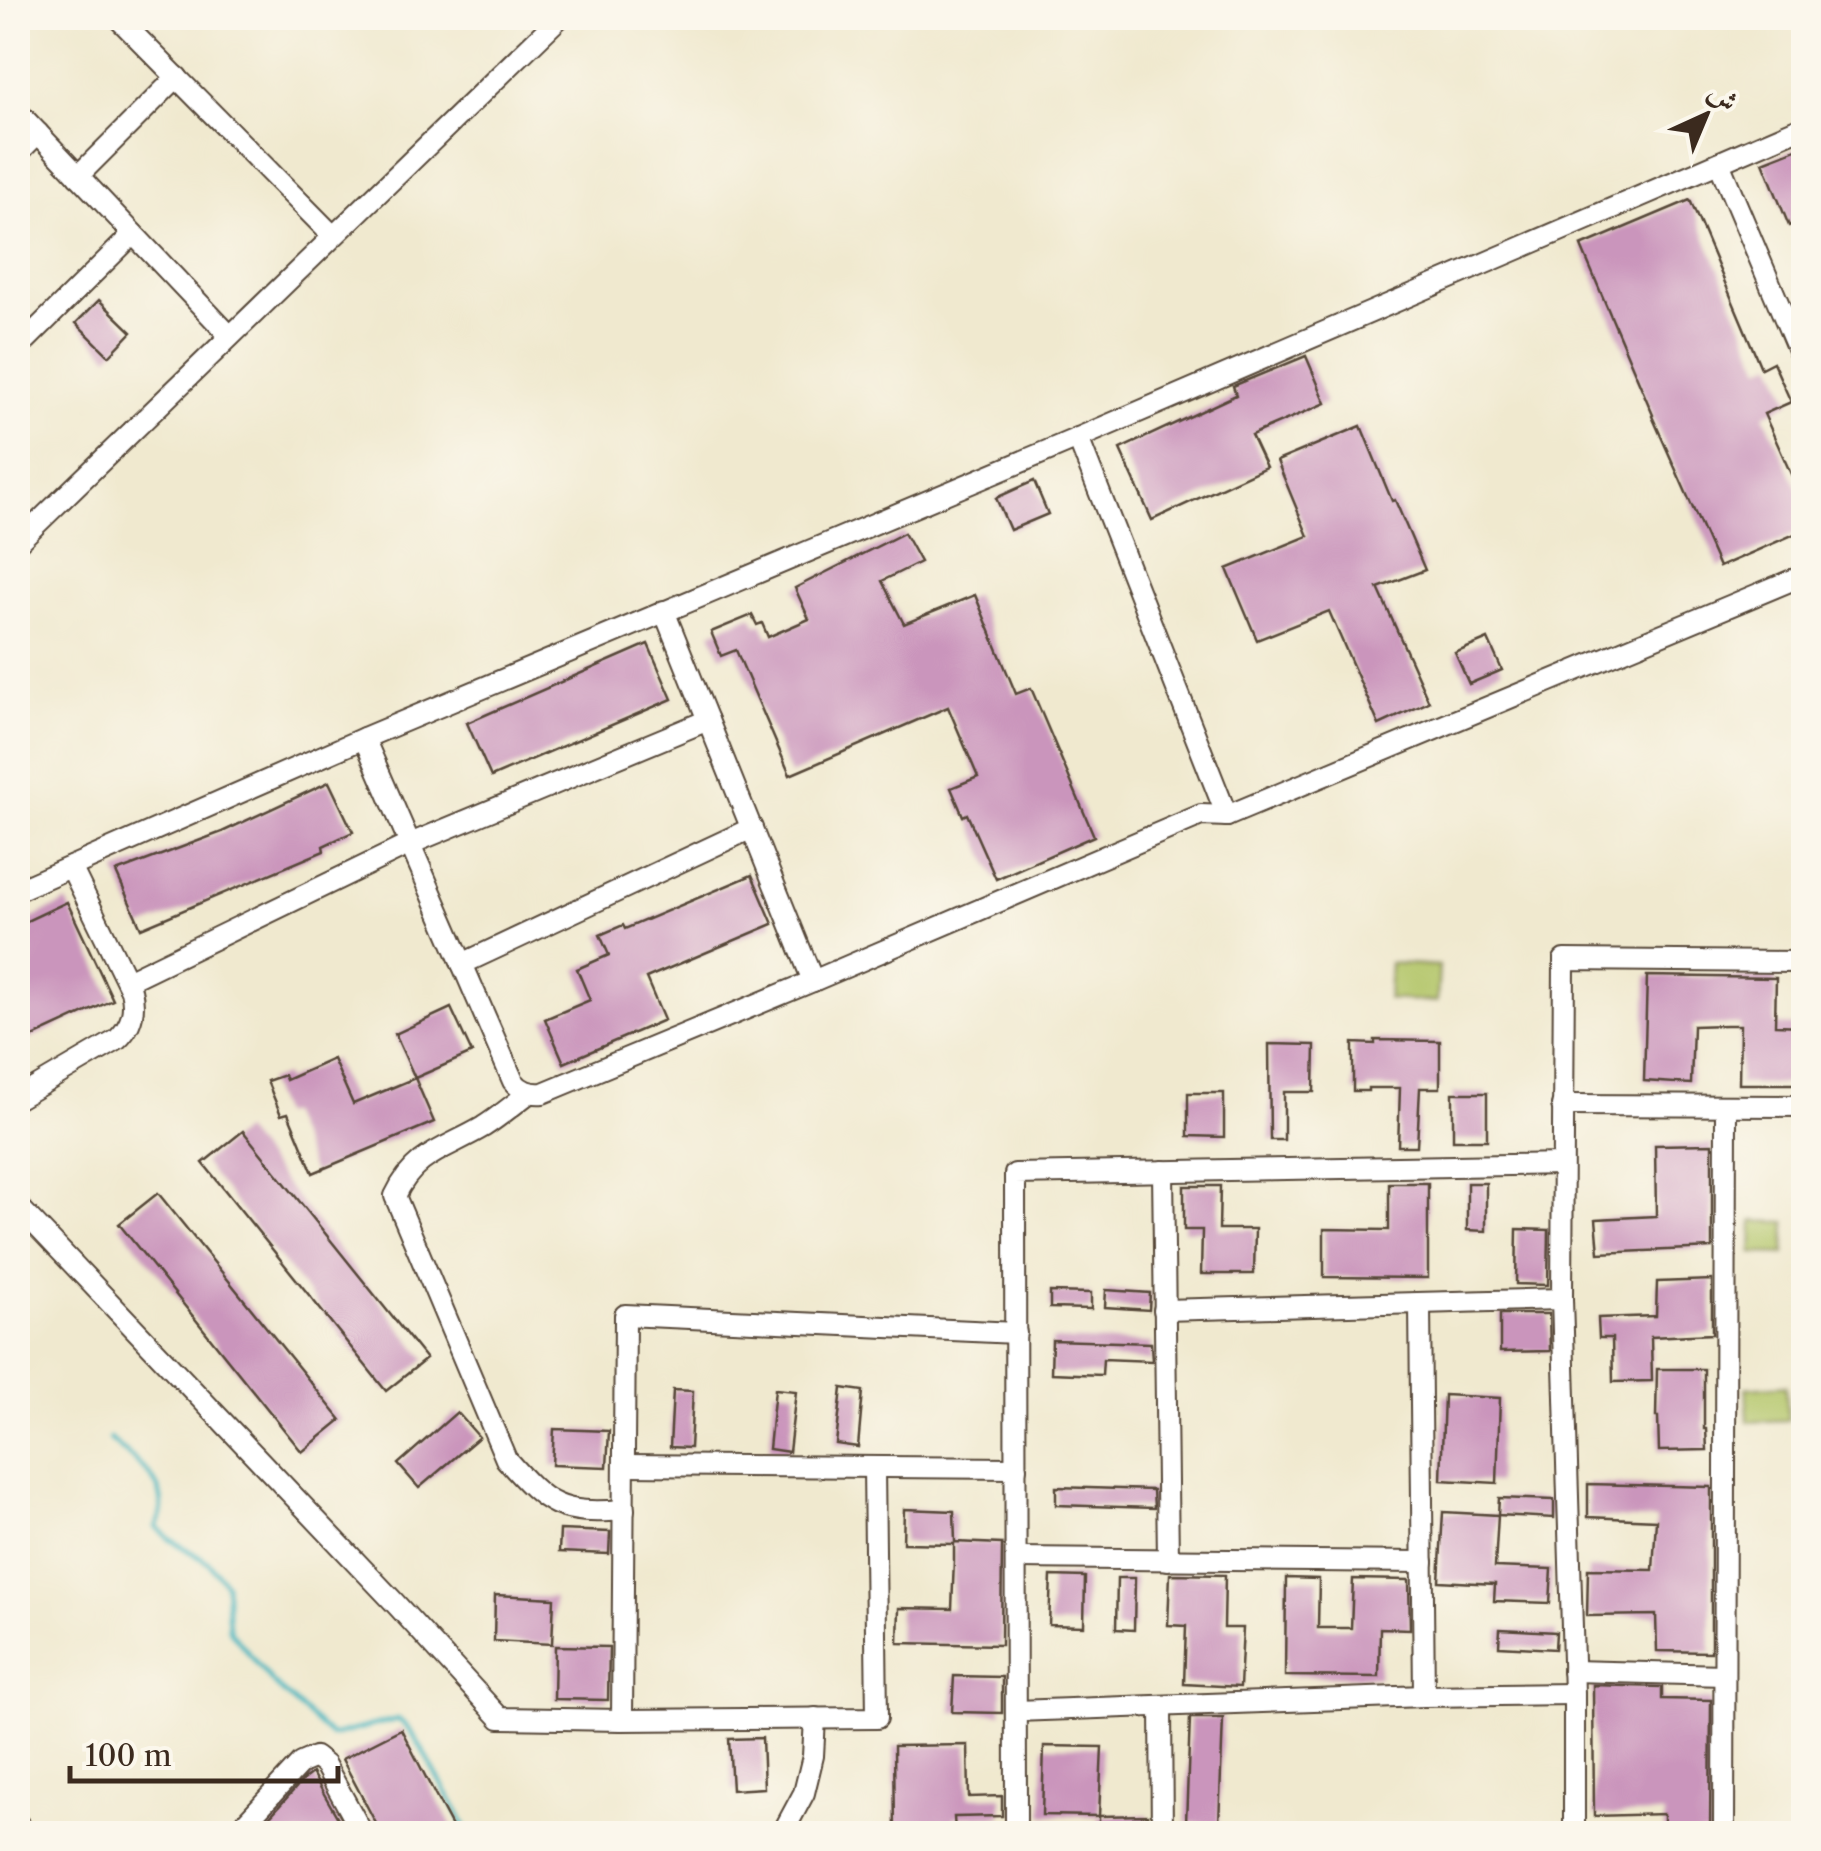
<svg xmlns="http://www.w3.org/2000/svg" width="1821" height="1851" font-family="'Libre Caslon Text',Amiri,serif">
	<rect width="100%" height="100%" fill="#fbf7ec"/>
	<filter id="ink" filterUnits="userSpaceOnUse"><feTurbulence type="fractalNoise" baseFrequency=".01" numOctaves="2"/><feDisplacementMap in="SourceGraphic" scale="20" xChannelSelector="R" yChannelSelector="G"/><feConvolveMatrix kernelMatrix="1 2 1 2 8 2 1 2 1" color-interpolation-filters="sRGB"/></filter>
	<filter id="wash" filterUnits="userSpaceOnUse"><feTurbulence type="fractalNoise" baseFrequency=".0048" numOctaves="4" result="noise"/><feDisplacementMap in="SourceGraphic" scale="40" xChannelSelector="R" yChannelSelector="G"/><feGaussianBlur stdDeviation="2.25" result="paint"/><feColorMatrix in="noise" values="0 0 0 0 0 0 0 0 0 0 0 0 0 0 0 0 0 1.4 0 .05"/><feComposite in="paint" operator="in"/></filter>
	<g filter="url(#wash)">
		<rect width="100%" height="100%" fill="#f0e9cf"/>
		<g fill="#b4c66a" stroke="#787844" stroke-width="2.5">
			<path d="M1390,963L1439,966L1437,1002L1388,999Z"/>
			<path d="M1753,1221L1786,1222L1785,1254L1752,1253Z"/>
			<path d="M1786,1385L1788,1420L1748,1422L1746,1388Z"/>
		</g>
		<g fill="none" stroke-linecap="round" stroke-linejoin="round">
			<path stroke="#45b5be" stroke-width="5" d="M110,1439C137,1463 177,1487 156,1527L171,1540L209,1563L226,1584L229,1629L273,1683L331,1736L398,1719C417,1734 426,1757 438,1778C449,1797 460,1813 468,1834"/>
		</g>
		<g id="blocks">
			<g fill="#ca95bc">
				<path d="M1804,146V220L1789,226L1763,162Z"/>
				<path d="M1690,200L1761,368L1773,362L1791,402L1764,414L1804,503V530L1719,567L1652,416L1653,415L1581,246Z"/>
				<path d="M99,300L132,332L109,356L76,323Z"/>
				<path d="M1306,356L1326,403L1251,435L1266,467L1152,520L1120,449L1236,395L1233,386Z"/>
				<path d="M1361,426L1392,501L1395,500L1425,570L1378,588L1429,702L1379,725L1329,611L1257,640L1227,569L1308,536L1277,461Z"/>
				<path d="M1034,481L1048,514L1010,530L996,498Z"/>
				<path d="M904,533L920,562L882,581L904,624L975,595L1016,694L1031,688L1094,836L996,879L967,814L963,816L951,788L978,777L948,707L790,775L736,650L721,656L711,632L752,615L757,625L762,623L768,637L809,619L795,588Z"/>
				<path d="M1488,639L1502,670L1469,684L1455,653Z"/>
				<path d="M648,644L672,699L491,777L467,723Z"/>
				<path d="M329,782L353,832L323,846L324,851L141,928L116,872L222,832Z"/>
				<path d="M752,875L773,924L646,978L664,1020L564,1063L545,1019L590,1000L577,969L609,955L600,935L623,925L625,929Z"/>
				<path d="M67,902L113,1000L18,1044V925Z"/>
				<path d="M1647,976L1776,978L1775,1025L1804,1026V1084H1739L1740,1025H1726L1693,1026L1691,1084L1644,1081Z"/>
				<path d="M451,1008L472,1053L415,1078L395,1034Z"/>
				<path d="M1375,1040L1440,1041V1088H1420L1417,1146H1398L1400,1088H1368V1091H1353V1043L1375,1044Z"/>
				<path d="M1269,1044L1315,1045L1314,1092H1284V1140H1270Z"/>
				<path d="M333,1059L353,1104L415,1078L434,1122L313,1173L288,1113L281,1115L267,1081L284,1075L286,1080Z"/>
				<path d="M1188,1093H1224V1137L1188,1136Z"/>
				<rect x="1453" y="1093" width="34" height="47"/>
				<path d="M243,1131L426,1359L386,1391L203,1163Z"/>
				<path d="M1712,1144V1248L1599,1253L1596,1219L1656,1216L1655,1145Z"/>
				<path d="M1389,1183H1428V1278L1324,1277V1229L1389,1230Z"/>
				<path d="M1467,1183H1486V1231L1467,1230Z"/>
				<path d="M1184,1186H1220L1219,1229H1255L1254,1274H1201L1202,1230H1184Z"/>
				<path d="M158,1193L341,1420L302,1452L119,1224Z"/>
				<path d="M1517,1229L1549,1230L1548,1285L1516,1284Z"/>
				<path d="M1712,1280V1334L1651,1337L1652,1381L1613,1382L1612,1338H1599L1598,1318L1656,1316L1657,1282Z"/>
				<path d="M1106,1290L1150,1293L1149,1310L1105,1307Z"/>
				<path d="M1050,1292L1091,1293V1309L1050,1308Z"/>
				<path d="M1500,1314H1549L1550,1351L1500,1352Z"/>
				<path d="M1052,1340L1151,1343L1152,1361L1103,1359L1102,1375L1051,1373Z"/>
				<path d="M1657,1369H1704V1429H1706L1707,1450L1659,1451L1658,1417H1656Z"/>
				<path d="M842,1388L863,1391L858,1447L836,1444Z"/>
				<path d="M775,1389L796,1391L789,1452L769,1449Z"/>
				<path d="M673,1390L693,1391L690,1448L670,1447Z"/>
				<path d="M1444,1395L1500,1398L1497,1483L1441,1480Z"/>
				<path d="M457,1412L479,1437L419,1488L398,1464Z"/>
				<path d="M554,1429L609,1431L607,1467L552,1465Z"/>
				<path d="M1588,1484L1711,1487V1652L1657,1651L1656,1615L1587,1616L1588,1569L1653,1570L1656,1520L1588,1517Z"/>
				<path d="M1056,1487L1153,1490L1154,1508L1056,1505Z"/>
				<path d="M1499,1498L1554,1500V1518L1498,1515Z"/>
				<path d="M904,1509L954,1511L955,1542L1002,1544L1001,1645L898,1643L899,1608L952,1609L954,1560V1544L903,1543Z"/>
				<path d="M1443,1512L1498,1515L1495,1567L1552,1569L1550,1603L1494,1601L1495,1584L1439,1581Z"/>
				<path d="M560,1530L610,1532L609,1554L559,1552Z"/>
				<path d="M1170,1574L1225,1575L1224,1628H1243L1240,1687L1184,1684L1186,1626L1168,1625Z"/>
				<path d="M1051,1576L1085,1577L1084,1626L1049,1625Z"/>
				<path d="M1117,1578H1135L1134,1630L1116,1629Z"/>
				<path d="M1286,1578L1319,1579L1318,1628H1351L1353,1579L1409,1580L1410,1629L1380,1628L1379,1677L1285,1676Z"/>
				<path d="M495,1595L554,1598L552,1644L494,1641Z"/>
				<path d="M1500,1629L1556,1632L1555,1649L1499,1646Z"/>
				<path d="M555,1646L609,1647L608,1700L554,1699Z"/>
				<path d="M954,1676L1002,1677V1713L952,1712Z"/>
				<path d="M1593,1685L1662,1687V1699L1711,1700L1710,1834H1664V1814L1594,1816Z"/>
				<path d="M1190,1718H1223L1219,1824L1186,1823Z"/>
				<path d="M401,1729L435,1795L456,1834H377L373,1824L379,1829L342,1759Z"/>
				<path d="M762,1738L764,1788L732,1790L729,1739Z"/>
				<path d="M968,1745L969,1797L1002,1796V1816L954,1817L955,1831L895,1832L894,1746Z"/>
				<path d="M1044,1746L1102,1747L1099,1816L1042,1815Z"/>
				<path d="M312,1773L347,1834H254L304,1779Z"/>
				<path d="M1148,1815V1834H1099V1816Z"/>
			</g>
		</g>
	</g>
	<g filter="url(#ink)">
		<use href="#blocks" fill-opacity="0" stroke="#564739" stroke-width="2.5"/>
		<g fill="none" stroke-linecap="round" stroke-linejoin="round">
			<defs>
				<g id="minor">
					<path d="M118,18L333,236"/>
					<path d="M18,112L230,336"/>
					<path d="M18,153L38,133"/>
					<path d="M1719,163L1804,364"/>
					<path d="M78,176L177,77"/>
					<path d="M18,348L133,234"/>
					<path d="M1078,438L1227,816"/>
					<path d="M18,542L559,18"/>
					<path d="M664,611L813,981"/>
					<path d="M364,738L513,1081C521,1091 530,1094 543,1093L813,981L1201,815L1227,816L1804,575"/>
					<path d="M18,890L364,738L1078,438L1804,126"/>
					<path d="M462,964L752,828"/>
					<path d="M127,981L410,844L708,720"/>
					<path d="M529,1093C514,1104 499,1117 483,1127C446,1149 415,1153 395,1196L506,1459C547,1506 560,1515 624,1510"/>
					<path d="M18,1098L117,1040C132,1026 136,1010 131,990L71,867"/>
					<path d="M1562,1105L1804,1106"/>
					<path d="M1163,1171L1168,1560"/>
					<path d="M18,1206L394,1602L500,1718L622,1720L877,1718L874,1467"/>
					<path d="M1420,1305L1424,1696"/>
					<path d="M1164,1310L1562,1299"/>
					<path d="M624,1465L1016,1468"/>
					<path d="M1016,1558L1423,1562"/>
					<path d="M1573,1671L1724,1675"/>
					<path d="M1161,1706L1162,1834"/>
					<path d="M1016,1711L1424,1696L1574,1694"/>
					<path d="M622,1720L625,1315L1016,1333"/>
					<path d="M18,1824L26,1834"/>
					<path d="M235,1834L301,1763L315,1757L325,1765L363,1834"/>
					<path d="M782,1834L804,1793L813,1756L815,1718"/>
					<path d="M1016,1834L1015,1174L1562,1164"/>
					<path d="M1574,1834V1694L1562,1299L1564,960L1804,962"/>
					<path d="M1724,1834L1726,1106"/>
				</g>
			</defs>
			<use href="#minor" stroke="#564739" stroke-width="24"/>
			<use href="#minor" stroke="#fff" stroke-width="20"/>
		</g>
	</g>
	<rect width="1821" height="1851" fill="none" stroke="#fbf7ec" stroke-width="60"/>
	<g transform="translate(1706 115) rotate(44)" stroke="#fbf7ec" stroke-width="8" paint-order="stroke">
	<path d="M0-8L18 38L0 25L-18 38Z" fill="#3b2a1e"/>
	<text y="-15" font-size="28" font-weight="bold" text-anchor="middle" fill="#3b2a1e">ش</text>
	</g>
	<path d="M70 1766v15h268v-15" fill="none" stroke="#3b2a1e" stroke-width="5"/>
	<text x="85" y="1766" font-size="30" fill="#3b2a1e" stroke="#fbf7ec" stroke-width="8" paint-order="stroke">100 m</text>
</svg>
